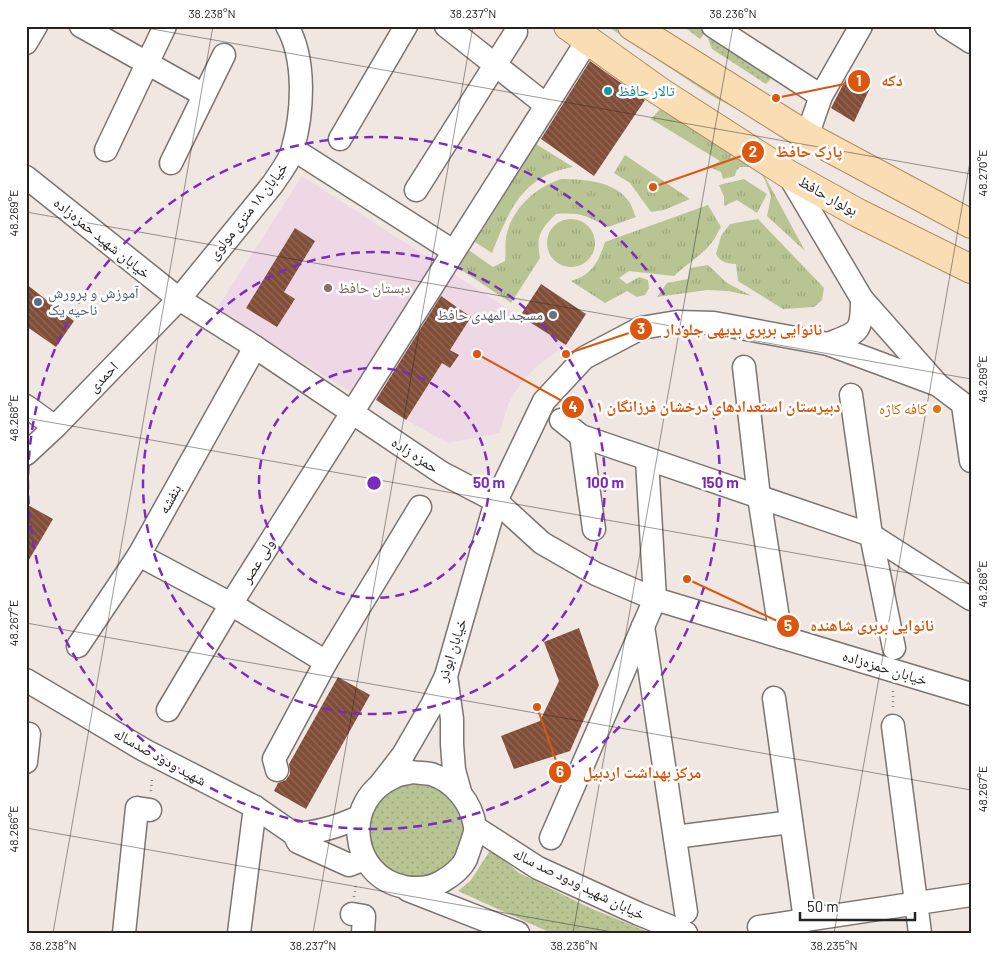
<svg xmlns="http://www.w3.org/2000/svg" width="997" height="959" font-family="Barlow,'Noto Naskh Arabic',sans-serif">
	<defs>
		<pattern id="grass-dots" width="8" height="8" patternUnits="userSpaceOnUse" patternTransform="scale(1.25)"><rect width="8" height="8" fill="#b8c492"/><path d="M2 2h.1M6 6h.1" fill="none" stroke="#9ea87e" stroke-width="1.8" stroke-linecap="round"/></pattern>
		<pattern id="park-tufts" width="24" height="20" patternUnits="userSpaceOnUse" patternTransform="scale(1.25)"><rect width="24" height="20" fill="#b8c492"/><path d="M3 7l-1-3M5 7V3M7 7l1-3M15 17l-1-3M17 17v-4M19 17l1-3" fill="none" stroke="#9ea87e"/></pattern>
		<pattern id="building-back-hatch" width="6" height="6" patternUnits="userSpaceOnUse" patternTransform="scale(1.25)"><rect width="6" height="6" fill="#814d37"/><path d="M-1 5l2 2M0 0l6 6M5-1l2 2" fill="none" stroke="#906958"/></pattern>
	</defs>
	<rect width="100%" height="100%" fill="#f0e7e3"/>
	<g fill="#eed8e5">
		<path d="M302,176L441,266L356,395L216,310Z"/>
		<path d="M453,274L566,345L541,363L527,376L516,391L508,404L500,433L448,443L406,420L373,398Z"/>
	</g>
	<g fill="url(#grass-dots)">
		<path d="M607,26H621L759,121L712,96Z"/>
		<path d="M683,26H704L708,29L700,39Z"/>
		<path d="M715,38L771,74L770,80L766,84L712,49L708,39Z"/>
		<circle cx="416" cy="831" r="47"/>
		<path d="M491,849L519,873L590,908L651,933H551L458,891L471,880Z"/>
	</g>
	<g fill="url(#park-tufts)">
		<path d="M670,104L737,148L730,158L740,155L757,162L805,251L767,216L771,196L765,180L760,172L751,167H740L736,171L735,176L723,179L721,172L709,167L720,161L651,119L660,109Z"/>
		<path d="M536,144L573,167C523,175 509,210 492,253L475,242Z"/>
		<path d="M625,155L690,199L664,210L651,212L630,183L614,173Z"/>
		<path d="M561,179C584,179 616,181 630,203C632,207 634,213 636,217L608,227C587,216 580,212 556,214C540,230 536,235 540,258L511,303L457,267L467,249L493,267L505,261C506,253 505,244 506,237C512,208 535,188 561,179Z"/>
		<path d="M744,179L767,194L757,213L737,200L724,206V197L719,185Z"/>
		<path d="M708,205L721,227C718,231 716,237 713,241C703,255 686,264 674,276L629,271L619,278L627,284L639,277L648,280L649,288L645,295L637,297L627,291L605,303L571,281C592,275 599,261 605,242Z"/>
		<circle cx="571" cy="243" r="24"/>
		<path d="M758,219L824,288L822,300L814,307L783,309L738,281L736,264C726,263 721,263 716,254L721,236L730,224Z"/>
		<path d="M708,265L727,283L752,296L728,291L707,290L657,297L667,283L688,279L690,268Z"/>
	</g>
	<g fill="url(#building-back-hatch)">
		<path d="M590,61L645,100L594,176L541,139Z"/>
		<path d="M848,75L870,88L854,122L831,108Z"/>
		<path d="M295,228L315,241L284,292L295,299L277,327L246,308Z"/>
		<path d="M26,284L74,321L56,347L26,326Z"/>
		<path d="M541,284L586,314L566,345L520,316Z"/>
		<path d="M441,296L471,317L450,350L459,355L450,368L442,363L406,420L376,400Z"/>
		<path d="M26,504L53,519L26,565Z"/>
		<path d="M579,628L599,685L570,751L514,769L501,736L540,721L559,681L544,642Z"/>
		<path d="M338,677L370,695L306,809L274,791L278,783L286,780L290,774L289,764Z"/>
	</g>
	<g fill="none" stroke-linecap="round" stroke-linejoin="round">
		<defs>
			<g id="minor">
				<path d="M81,26L204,95"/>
				<path d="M446,26L546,105"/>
				<path d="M713,26L821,96"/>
				<path d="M946,26L971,42"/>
				<path d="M26,43L36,26"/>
				<path d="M807,136L821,96L861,26"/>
				<path d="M340,139L406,26"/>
				<path d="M293,149L453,251"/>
				<path d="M106,150L165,26"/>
				<path d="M171,163L224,55"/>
				<path d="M788,174L862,299L938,385L971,410"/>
				<path d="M26,177L179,299L255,347L442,473L496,501L542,543L596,574L655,599L971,694"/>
				<path d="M416,190L516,32"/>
				<path d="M828,344C859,332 862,333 862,299"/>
				<path d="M744,367L759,497L781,637"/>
				<path d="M851,395L871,535L894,648"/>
				<path d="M963,405L971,461"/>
				<path d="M26,406L55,427"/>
				<path d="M561,420L581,436L871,535L971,599"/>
				<path d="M581,436L594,529"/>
				<path d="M26,454L55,427L179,299L272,185C280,173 290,161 293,148C303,112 306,59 287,26"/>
				<path d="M139,555L231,604L326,662"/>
				<path d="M643,626L686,912"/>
				<path d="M78,646L139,555L255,347"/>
				<path d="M446,676L452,719V744L454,770L460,792"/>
				<path d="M26,680L144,750L255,807L294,834L298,842L349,865L365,859"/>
				<path d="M774,698L805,920"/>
				<path d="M168,710L231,604L582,49"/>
				<path d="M893,726L920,933"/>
				<path d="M26,762L29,734"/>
				<path d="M277,770L274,759L326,662L420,507"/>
				<path d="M412,772C418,773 425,773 431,774C454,781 472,803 475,827C476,833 468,852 466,859C461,869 450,877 441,882C430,888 417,889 405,887C348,876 342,799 394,777C399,774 406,774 412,772Z"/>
				<path d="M379,786L403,755L432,705L446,676L496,501L544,401L584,358L641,328L677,322L714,323L828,344L938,385"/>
				<path d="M476,828L538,868L639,914L686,933"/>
				<path d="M294,834C318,833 337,827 359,817"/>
				<path d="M675,837L791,822"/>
				<path d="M551,838L655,599L647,459"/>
				<path d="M408,890L518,933"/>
				<path d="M352,914L364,916L363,933"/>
				<path d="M759,927L971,895"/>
				<path d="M124,933L137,808L150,810"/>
				<path d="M239,933L255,807"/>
			</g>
			<g id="major">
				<path d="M568,26L659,91L788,174L858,213L971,269"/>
				<path d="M632,26L807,136L971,224"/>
			</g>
		</defs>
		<use href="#minor" stroke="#7c7471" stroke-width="25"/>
		<use href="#major" stroke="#af8d60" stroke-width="30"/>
		<g stroke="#87817f" stroke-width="2.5" stroke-dasharray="1 4" stroke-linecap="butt">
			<path d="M893,707V690"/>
			<path d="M151,791L152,776"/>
			<path d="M354,897L356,883"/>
		</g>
		<use href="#minor" stroke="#fff" stroke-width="22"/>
		<use href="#major" stroke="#fbddb3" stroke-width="28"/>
	</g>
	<path fill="none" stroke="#262322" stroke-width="1" stroke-opacity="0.45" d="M135,26L971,174M26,212L971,379M26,418L971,584M26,623L971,790M26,828L618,933M53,933L213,26M313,933L473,26M573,933L733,26M834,933L971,156"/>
	<g fill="none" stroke="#7b2cbf" stroke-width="2.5" stroke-dasharray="9 6">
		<circle cx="374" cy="483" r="115"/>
		<circle cx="374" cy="483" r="231"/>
		<circle cx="374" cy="483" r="346"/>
	</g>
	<circle fill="#0f9aa8" stroke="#fff" stroke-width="2" cx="608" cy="91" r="5"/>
	<circle fill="#8d6e63" stroke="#fff" stroke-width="2" cx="328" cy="288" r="5"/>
	<circle fill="#5c6f8a" stroke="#fff" stroke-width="2" cx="38" cy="302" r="5"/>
	<circle fill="#6b7280" stroke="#fff" stroke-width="2" cx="553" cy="315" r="5"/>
	<circle fill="#e8710a" stroke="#fff" stroke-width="2" cx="937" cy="409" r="5"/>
	<g text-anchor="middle" stroke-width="5" stroke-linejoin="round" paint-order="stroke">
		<g font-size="15" fill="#0d838f" stroke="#fff" text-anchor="start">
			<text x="618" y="96">تالار حافظ</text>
		</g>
		<g font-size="15" fill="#262322" stroke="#fff">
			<text transform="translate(828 196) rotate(29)" y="5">بولوار حافظ</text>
			<text transform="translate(248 211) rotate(-52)" y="5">خیابان ۱۸ متری مولوی</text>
			<text transform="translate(102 238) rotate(39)" y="5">خیابان شهید حمزه‌زاده</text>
			<text transform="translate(103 377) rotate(-46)" y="5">احمدی</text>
			<text transform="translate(415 455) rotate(33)" y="5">حمزه زاده</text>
			<text transform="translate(170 499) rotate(-61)" y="5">بنفشه</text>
			<text transform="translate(258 561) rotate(-58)" y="5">ولی عصر</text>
			<text transform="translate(452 650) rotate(-72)" y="5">خیابان ابوذر</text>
			<text transform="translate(885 668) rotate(17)" y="5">خیابان حمزه‌زاده</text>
			<text transform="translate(160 757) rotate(29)" y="5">شهید ودود صدساله</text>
			<text transform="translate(579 884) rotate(26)" y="5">خیابان شهید ودود صد ساله</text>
		</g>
		<g font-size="15" fill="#785e54" stroke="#fff" text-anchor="start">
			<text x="338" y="293">دبستان حافظ</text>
		</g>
		<g font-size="15" fill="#4e5e75" stroke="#fff" text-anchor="start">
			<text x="48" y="298">آموزش و پرورش<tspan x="48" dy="17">ناحیه یک</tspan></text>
		</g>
		<g font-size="15" fill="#5b616d" stroke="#fff" text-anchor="end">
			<text x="543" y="320">مسجد المهدی حافظ</text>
		</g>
		<g font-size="15" fill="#c56008" stroke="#fff" text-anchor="end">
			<text x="927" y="414">کافه کاژه</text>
		</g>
	</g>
	<circle cx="374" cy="483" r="8" fill="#7b2cbf" stroke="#fff" stroke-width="2.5"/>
	<g font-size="15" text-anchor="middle" font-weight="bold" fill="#7b2cbf" stroke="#fff" stroke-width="5" stroke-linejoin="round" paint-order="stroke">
		<text x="489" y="488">50 m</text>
		<text x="605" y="488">100 m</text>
		<text x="720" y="488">150 m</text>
	</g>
	<path fill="none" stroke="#de560d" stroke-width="2" d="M776 98L859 81M653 187L753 152M566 354L641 329M477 354L573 407M687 579L788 626M537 707L560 772"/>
	<g fill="#de560d" stroke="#fff" stroke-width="2">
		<circle cx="776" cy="98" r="5"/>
		<circle cx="653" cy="187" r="5"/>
		<circle cx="566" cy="354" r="5"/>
		<circle cx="477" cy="354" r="5"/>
		<circle cx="687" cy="579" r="5"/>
		<circle cx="537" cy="707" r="5"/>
		<circle cx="859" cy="81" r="12"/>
		<circle cx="753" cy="152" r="12"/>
		<circle cx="641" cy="329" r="12"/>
		<circle cx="573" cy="407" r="12"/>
		<circle cx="788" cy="626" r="12"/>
		<circle cx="560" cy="772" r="12"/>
	</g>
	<g font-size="15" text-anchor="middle" font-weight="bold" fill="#fff">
		<text x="859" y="86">1</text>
		<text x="753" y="157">2</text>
		<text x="641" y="334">3</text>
		<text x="573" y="412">4</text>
		<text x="788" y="631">5</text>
		<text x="560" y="777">6</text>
	</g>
	<g font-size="16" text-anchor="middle" font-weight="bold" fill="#de560d" stroke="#fff" stroke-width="5" stroke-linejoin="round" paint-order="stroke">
		<text x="892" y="86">دکه</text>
		<text x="809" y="157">پارک حافظ</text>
		<text x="743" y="335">نانوایی بربری بدیهی جلودار</text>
		<text x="718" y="412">دبیرستان استعدادهای درخشان فرزانگان ۱</text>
		<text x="872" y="631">نانوایی بربری شاهنده</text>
		<text x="642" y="778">مرکز بهداشت اردبیل</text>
	</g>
	<rect width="997" height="959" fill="none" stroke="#ffffff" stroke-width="55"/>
	<path d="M800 912v8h115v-8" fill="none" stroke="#262322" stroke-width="2.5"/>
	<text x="807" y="912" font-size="15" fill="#262322" stroke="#ffffff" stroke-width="4" paint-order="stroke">50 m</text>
	<rect x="28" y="28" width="942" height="904" fill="none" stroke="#262322" stroke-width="2"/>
	<g font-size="12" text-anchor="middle" fill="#262322">
		<text x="212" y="18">38.238°N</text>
		<text x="473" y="18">38.237°N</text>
		<text x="733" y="18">38.236°N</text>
		<text transform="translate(983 173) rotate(-90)" y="4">48.270°E</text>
		<text transform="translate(14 213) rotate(-90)" y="4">48.269°E</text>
		<text transform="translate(983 379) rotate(-90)" y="4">48.269°E</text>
		<text transform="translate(14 418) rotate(-90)" y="4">48.268°E</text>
		<text transform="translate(983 584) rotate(-90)" y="4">48.268°E</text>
		<text transform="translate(14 623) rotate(-90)" y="4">48.267°E</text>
		<text transform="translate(983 789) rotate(-90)" y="4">48.267°E</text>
		<text transform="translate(14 829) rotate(-90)" y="4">48.266°E</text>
		<text x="53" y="950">38.238°N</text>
		<text x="313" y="950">38.237°N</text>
		<text x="574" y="950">38.236°N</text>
		<text x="834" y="950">38.235°N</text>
	</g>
</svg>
